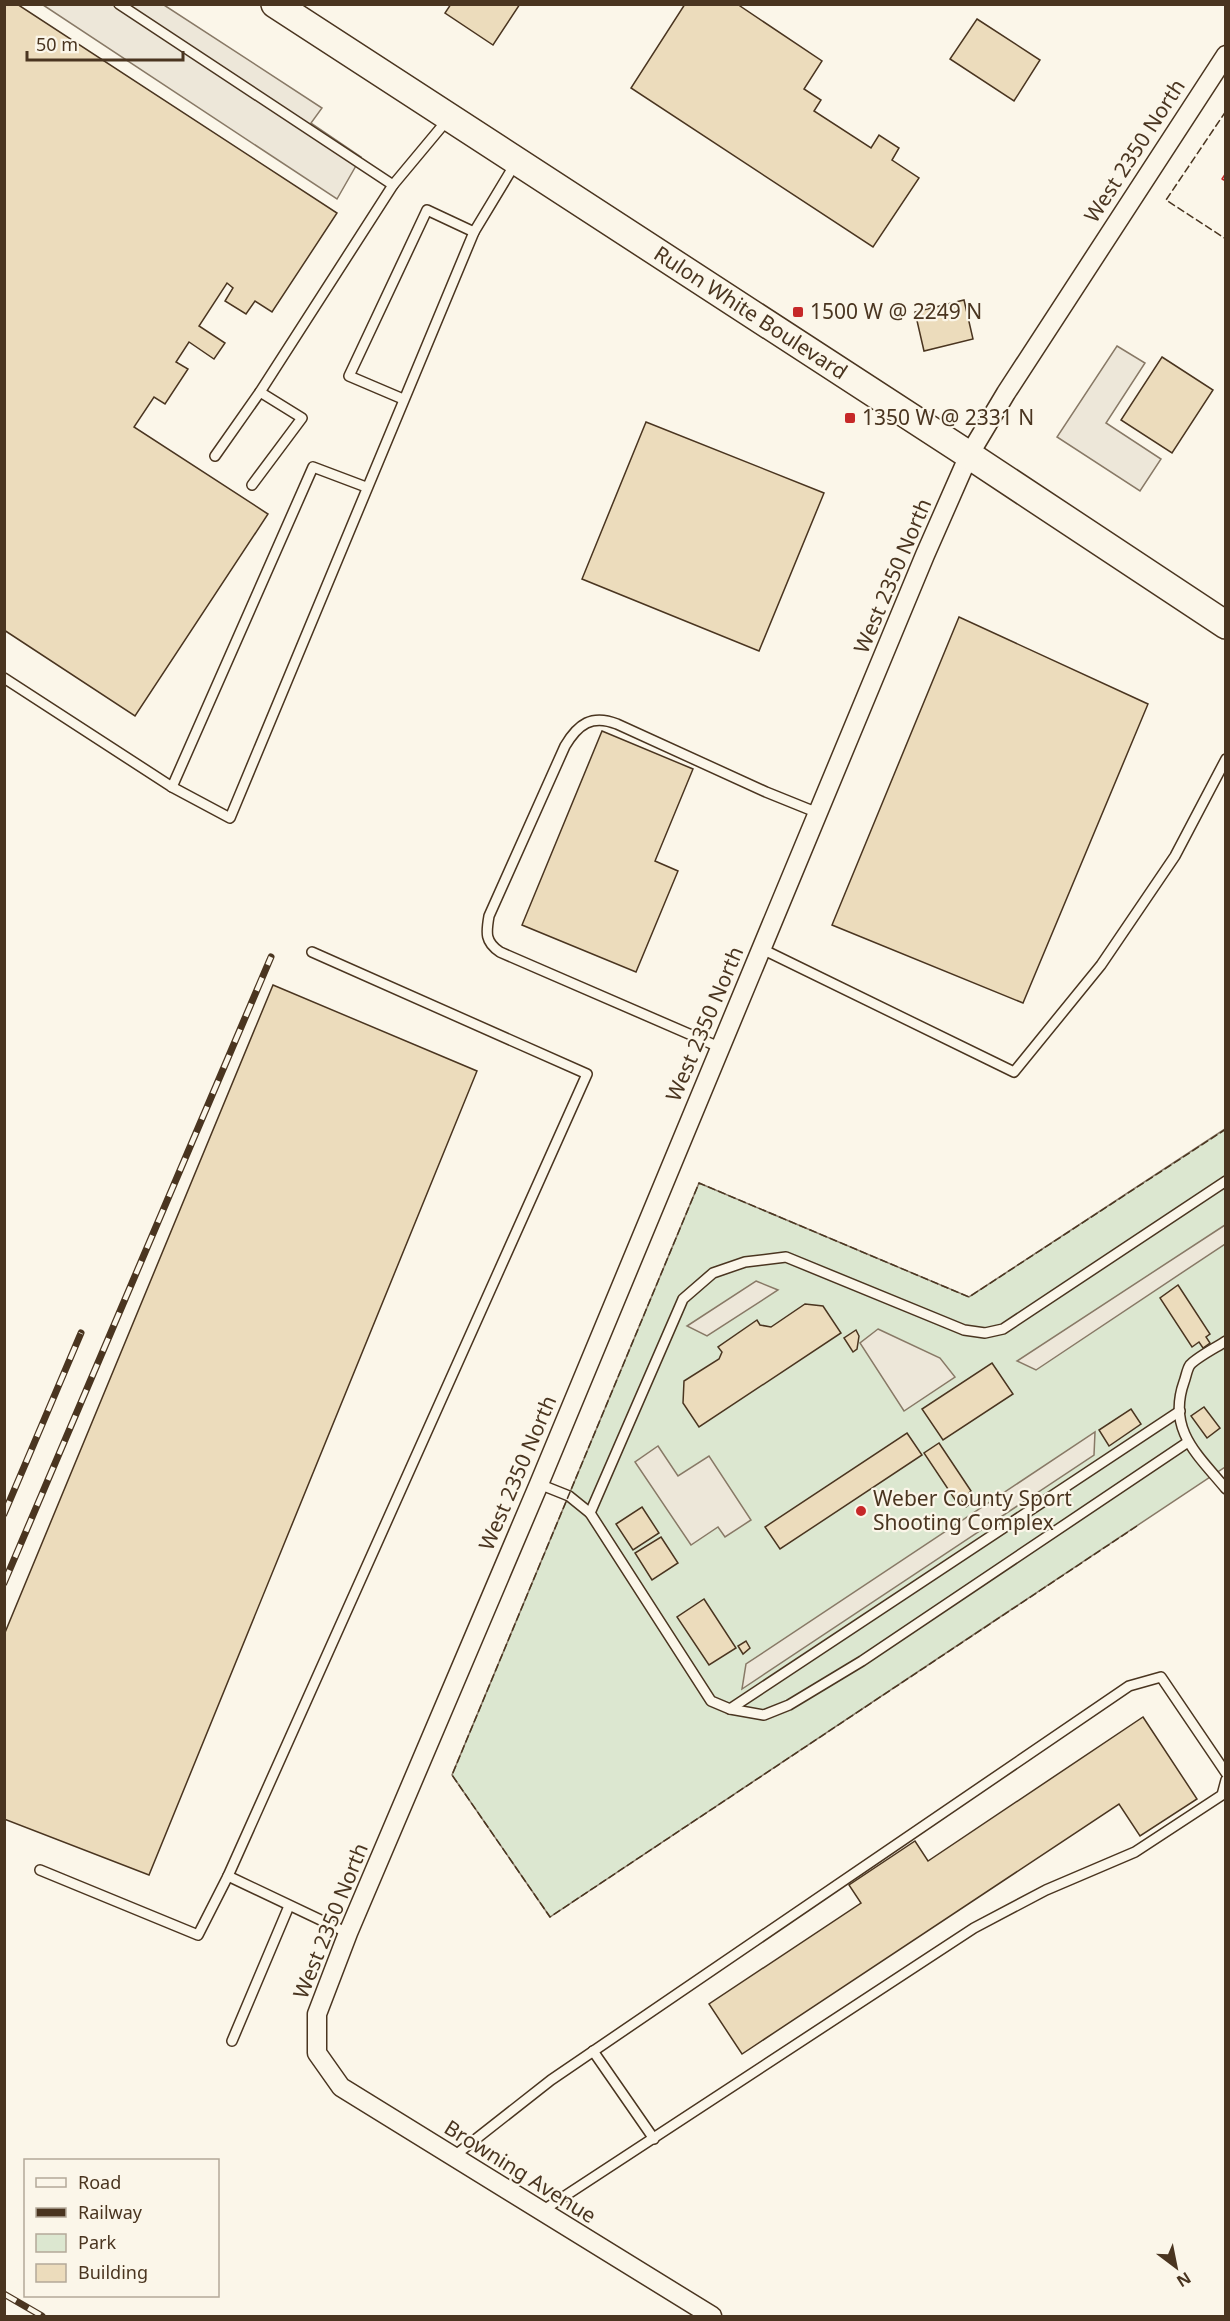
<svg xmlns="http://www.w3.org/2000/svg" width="1230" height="2321" font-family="'Noto Sans',sans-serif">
	<rect width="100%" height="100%" fill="#fbf6e9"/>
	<path fill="#dce7d0" stroke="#887966" stroke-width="1.5" d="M1225,1129V1467L550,1917L452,1775L699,1183L969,1297Z"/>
	<g fill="#ede7d9" stroke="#887966" stroke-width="1.5">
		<path d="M43,5H164L322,108L311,123L361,157L337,199Z"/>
		<path d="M1117,346L1145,363L1106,423L1161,459L1140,491L1057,437Z"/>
		<path d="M1225,1225V1244L1036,1370L1017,1361Z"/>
		<path d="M756,1281L778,1290L707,1336L687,1326Z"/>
		<path d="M878,1329L940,1358L955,1377L904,1411L860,1343Z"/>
		<path d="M1095,1432L1094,1455L742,1689L746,1664Z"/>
		<path d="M658,1446L678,1476L709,1456L751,1520L725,1537L718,1527L691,1545L635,1462Z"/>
	</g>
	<g fill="#ecdcbc" stroke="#4a3520" stroke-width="1.5">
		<path d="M4,4H17L337,213L272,312L255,301L246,314L225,301L233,288L227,283L199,326L225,343L214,359L189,342L176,362L188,369L165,404L154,397L134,427L268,514L135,716L4,630Z"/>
		<path d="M451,4H520L493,45L445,13Z"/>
		<path d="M685,4H737L822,61L804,89L821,100L814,111L871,148L879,135L899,148L892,160L919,178L873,247L631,88Z"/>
		<path d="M977,19L1040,60L1014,101L950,59Z"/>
		<path d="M964,300L973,339L924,351L915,312Z"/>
		<path d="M1162,357L1213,390L1172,453L1121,420Z"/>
		<path d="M646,422L824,493L759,651L582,579Z"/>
		<path d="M959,617L1148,704L1023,1003L832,925Z"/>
		<path d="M602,731L693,769L655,861L678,871L636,972L522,925Z"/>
		<path d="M273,985L477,1071L149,1875L4,1819V1635Z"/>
		<path d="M1178,1285L1210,1334L1206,1337L1210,1343L1203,1348L1199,1342L1192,1347L1160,1298Z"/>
		<path d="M805,1304L823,1306L841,1333L699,1427L683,1403L684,1381L719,1359L722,1352L718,1347L757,1320L760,1325L771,1327Z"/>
		<path d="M856,1330L859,1336L857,1349L853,1352L844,1338Z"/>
		<path d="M992,1363L1013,1394L943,1440L922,1409Z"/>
		<path d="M1204,1407L1220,1428L1207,1438L1191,1416Z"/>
		<path d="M1131,1409L1141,1424L1109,1446L1099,1430Z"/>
		<path d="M907,1433L922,1455L780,1549L765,1527Z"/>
		<path d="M939,1443L971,1491L969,1493L974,1501L966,1507L960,1499L956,1501L924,1453Z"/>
		<path d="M642,1507L659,1533L633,1550L616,1524Z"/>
		<path d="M661,1537L678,1563L652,1580L635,1553Z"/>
		<path d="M704,1599L736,1648L709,1665L677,1617Z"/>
		<path d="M746,1641L750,1648L743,1654L738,1646Z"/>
		<path d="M1143,1717L1197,1799L1140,1836L1119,1804L742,2054L709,2004L861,1903L849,1885L915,1841L928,1861Z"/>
	</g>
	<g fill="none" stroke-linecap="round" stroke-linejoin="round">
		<defs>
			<g id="lane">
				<path d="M119,4L393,185"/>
				<path d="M403,399L349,376L427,210L474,232"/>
				<path d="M215,456L260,392L393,185L448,119"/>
				<path d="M252,485L302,418L260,392"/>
				<path d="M366,487L313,467L172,787L230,818L474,232L515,164"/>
				<path d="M4,678L172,787"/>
				<path d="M762,949L1014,1072L1101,965L1175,856L1226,759"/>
				<path d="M312,952L587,1074L228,1876L348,1933"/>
				<path d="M719,1047L500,952C485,942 486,933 489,916L565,746C578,724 592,714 617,724L766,792L818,813"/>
				<path d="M1226,1341C1217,1347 1197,1357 1190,1365C1187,1369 1186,1377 1184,1382C1167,1430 1198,1455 1226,1489"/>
				<path d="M539,1484L569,1496L590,1513L711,1701L730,1709L1180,1411"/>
				<path d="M590,1513L683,1299L713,1273L745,1262L786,1257L964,1330L985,1333L1003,1329L1226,1181"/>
				<path d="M730,1709L764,1715L789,1705L862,1661L1188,1442"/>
				<path d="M40,1870L198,1935L228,1876"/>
				<path d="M232,2041L289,1906"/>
				<path d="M593,2051L654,2139"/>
				<path d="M453,2157L551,2080L1129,1686L1161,1677L1226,1773"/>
				<path d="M542,2211L974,1928L1046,1890L1135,1852L1222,1795L1226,1780"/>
			</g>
			<path id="street" d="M712,2316L341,2087L317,2053V2014L348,1933L539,1484L925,555L969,455L1006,393L1226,55"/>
			<g id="secondary">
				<path id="s1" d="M275,4L969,455L1226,625"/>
			</g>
		</defs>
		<use href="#lane" stroke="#4a3520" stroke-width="12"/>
		<use href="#street" stroke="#4a3520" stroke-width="21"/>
		<use href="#secondary" stroke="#4a3520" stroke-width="30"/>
		<use href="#lane" stroke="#fbf6e9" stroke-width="9"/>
		<use href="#street" stroke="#fbf6e9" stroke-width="18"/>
		<use href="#secondary" stroke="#fbf6e9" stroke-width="27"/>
		<defs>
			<g id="rail">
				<path d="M4,1514L81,1333"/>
				<path d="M4,1583L271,957"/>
				<path d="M4,2294L42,2316"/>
			</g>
		</defs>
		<use href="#rail" stroke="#4a3520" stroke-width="7"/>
		<use href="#rail" stroke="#fbf6e9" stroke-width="4.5" stroke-dasharray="14" stroke-linecap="butt"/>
		<g stroke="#4a3520" stroke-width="1.5" stroke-dasharray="8 3" stroke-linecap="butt">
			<path d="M1226,111L1166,200L1226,239"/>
			<path d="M1137,1526L550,1917L452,1775L699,1183L969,1297L1226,1129"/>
		</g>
		<path stroke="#c62828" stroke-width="1.5" stroke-dasharray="21 4.5 3 4.5" stroke-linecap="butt" d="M1226,173L1222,179L1226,181"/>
	</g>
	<g fill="#c62828" stroke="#fbf6e9" stroke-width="2">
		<rect x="792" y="306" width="12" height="12" rx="3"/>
		<rect x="844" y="412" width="12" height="12" rx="3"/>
		<circle cx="861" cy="1511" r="6"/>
	</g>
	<g text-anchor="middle" stroke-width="4.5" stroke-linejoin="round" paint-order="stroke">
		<g font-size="21" fill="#4a3520" stroke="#fbf6e9">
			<text transform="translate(1135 151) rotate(-57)" y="7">West 2350 North</text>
			<text dy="7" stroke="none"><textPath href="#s1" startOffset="567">Rulon White Boulevard</textPath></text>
			<text transform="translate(893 576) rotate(-67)" y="7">West 2350 North</text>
			<text transform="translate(705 1024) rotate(-67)" y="7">West 2350 North</text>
			<text transform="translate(518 1473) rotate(-67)" y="7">West 2350 North</text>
			<text transform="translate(331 1921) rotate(-68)" y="7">West 2350 North</text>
			<text transform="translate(520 2172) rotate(32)" y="7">Browning Avenue</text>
		</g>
		<g font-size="21" fill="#4a3520" stroke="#fbf6e9" text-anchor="start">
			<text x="810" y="319">1500 W @ 2249 N</text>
			<text x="862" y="425">1350 W @ 2331 N</text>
			<text x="873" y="1506">Weber County Sport<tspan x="873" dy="24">Shooting Complex</tspan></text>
		</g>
	</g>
	<rect width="1230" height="2321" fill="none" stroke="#4a3520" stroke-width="12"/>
	<rect x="24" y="2159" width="195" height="138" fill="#fbf6e9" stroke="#b4a999" stroke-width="1.5"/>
	<rect x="36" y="2178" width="30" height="9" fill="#fbf6e9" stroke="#b4a999" stroke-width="1.5"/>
	<text x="78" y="2189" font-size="18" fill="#4a3520">Road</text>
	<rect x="36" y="2208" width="30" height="9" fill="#4a3520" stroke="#b4a999" stroke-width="1.5"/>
	<text x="78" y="2219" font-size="18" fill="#4a3520">Railway</text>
	<rect x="36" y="2234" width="30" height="18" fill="#dce7d0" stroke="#b4a999" stroke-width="1.5"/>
	<text x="78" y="2249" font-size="18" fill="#4a3520">Park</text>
	<rect x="36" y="2264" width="30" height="18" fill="#ecdcbc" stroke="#b4a999" stroke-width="1.5"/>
	<text x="78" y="2279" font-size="18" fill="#4a3520">Building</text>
	<g transform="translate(1176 2267) rotate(148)" stroke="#fbf6e9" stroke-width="4.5" paint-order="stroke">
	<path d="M0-4.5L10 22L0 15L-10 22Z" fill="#4a3520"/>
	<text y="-9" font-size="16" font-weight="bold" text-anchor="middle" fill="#4a3520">N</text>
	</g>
	<path d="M27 51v9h156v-9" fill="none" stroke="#4a3520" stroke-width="3"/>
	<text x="36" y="51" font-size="18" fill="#4a3520" stroke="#fbf6e9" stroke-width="4.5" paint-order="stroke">50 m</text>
</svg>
